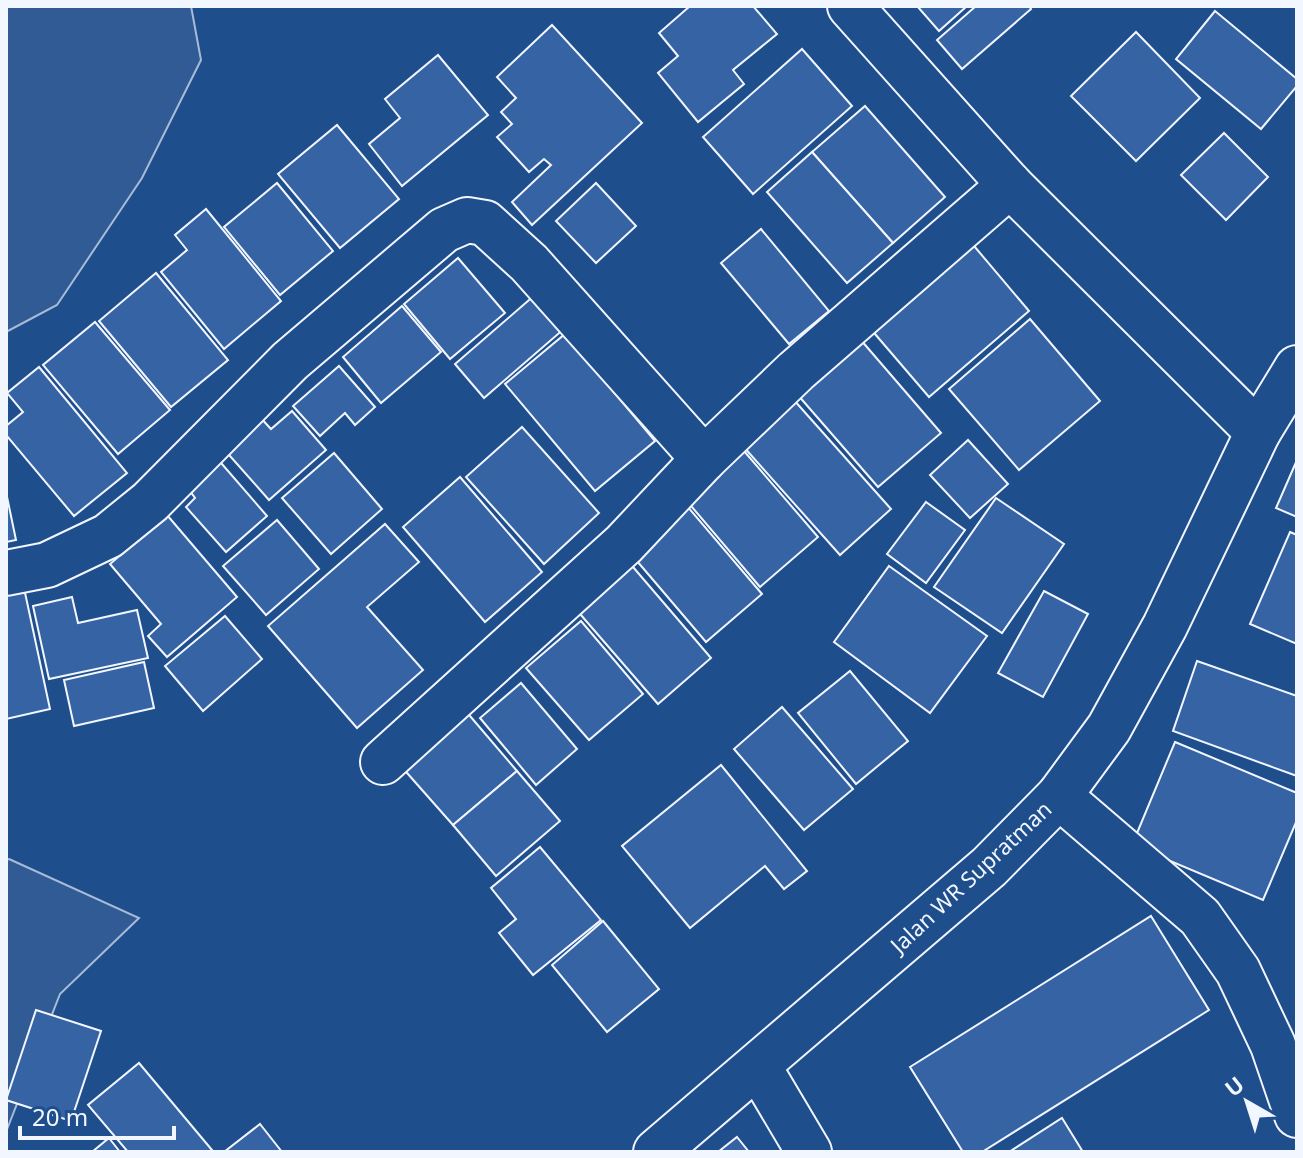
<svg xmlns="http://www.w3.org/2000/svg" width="1303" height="1158" font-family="'Noto Sans',sans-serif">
	<rect width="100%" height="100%" fill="#1f4e8c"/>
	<g fill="#305b95" stroke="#a8bbd7" stroke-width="2">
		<path d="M6,6H191L201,60L142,178L57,305L6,332Z"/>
		<path d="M9,859L139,918L60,994L6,1132V860Z"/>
	</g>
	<g fill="#3563a3" stroke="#f2f6ff" stroke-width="2">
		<path d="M690,6H753L777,34L733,70L744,84L698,122L658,73L678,56L659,33Z"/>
		<path d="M917,6H967L939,31Z"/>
		<path d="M976,6H1029L1031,9L962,69L937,40Z"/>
		<path d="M1215,11L1297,79V86L1261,129L1176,59Z"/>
		<path d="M552,25L642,123L532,225L512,202L551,165L544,159L529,172L497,137L512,124L501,112L516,98L497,77Z"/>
		<path d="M1136,32L1200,98L1136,161L1071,96Z"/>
		<path d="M802,49L852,106L753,194L703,137Z"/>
		<path d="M438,55L488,115L402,186L369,144L400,118L385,99Z"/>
		<path d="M865,106L945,197L893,243L812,152Z"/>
		<path d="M337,125L399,199L340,248L278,174Z"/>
		<path d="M1224,133L1268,177L1226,220L1181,175Z"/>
		<path d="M812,152L893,243L847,283L767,192Z"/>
		<path d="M277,183L333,251L280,295L224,227Z"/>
		<path d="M596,183L636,226L596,263L556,221Z"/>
		<path d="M206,209L281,301L224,349L161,272L187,250L175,235Z"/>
		<path d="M761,229L829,311L789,344L721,263Z"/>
		<path d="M969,240L1029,311L929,397L869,327Z"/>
		<path d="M458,258L505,313L450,359L404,304Z"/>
		<path d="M156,273L228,360L171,407L99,321Z"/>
		<path d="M536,294L565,328L484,398L455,364Z"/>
		<path d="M402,306L441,352L381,403L343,357Z"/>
		<path d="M1030,319L1100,401L1019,470L949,389Z"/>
		<path d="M95,322L170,410L118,454L43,365Z"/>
		<path d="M565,334L655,441L595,491L505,384Z"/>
		<path d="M860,339L941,433L878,487L797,394Z"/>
		<path d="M339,366L375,407L355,425L345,413L320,436L293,406Z"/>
		<path d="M39,367L127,473L74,516L6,435V426L23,412L7,393Z"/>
		<path d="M793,399L891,509L840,555L742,445Z"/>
		<path d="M292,411L326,450L269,500L222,447L258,415L271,429Z"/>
		<path d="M522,427L599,513L544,564L466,477Z"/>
		<path d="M968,440L1008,484L970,518L930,475Z"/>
		<path d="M744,451L818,537L760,587L686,500Z"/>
		<path d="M334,453L382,509L331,554L282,498Z"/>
		<path d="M215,456L267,516L226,552L186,507L195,498L184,483Z"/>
		<path d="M1297,460V517L1276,508Z"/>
		<path d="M460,477L542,572L485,622L403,527Z"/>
		<path d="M6,492L16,540L6,542Z"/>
		<path d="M996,498L1064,544L1002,633L934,587Z"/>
		<path d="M926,502L965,530L926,583L887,554Z"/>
		<path d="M687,506L762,594L706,642L631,554Z"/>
		<path d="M167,515L237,597L167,657L148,636L161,624L110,564Z"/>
		<path d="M277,520L319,569L266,615L223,566Z"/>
		<path d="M385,524L419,562L367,607L423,670L357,728L268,626Z"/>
		<path d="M1290,532L1297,535V644L1250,624Z"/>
		<path d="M627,560L711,658L658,704L574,607Z"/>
		<path d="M889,566L987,636L930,713L834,642Z"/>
		<path d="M24,588L50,709L6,719V592Z"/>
		<path d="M1044,591L1088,614L1043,697L998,673Z"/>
		<path d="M72,597L78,623L137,610L148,658L49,679L33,606Z"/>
		<path d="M225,616L262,659L203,711L165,666Z"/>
		<path d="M581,621L643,694L589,740L526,668Z"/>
		<path d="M1197,661L1297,696V776L1173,731Z"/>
		<path d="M144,662L154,708L74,726L64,680Z"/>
		<path d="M850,671L908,741L856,784L798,713Z"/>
		<path d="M521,683L577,749L536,785L480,718Z"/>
		<path d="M782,707L853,789L804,830L734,749Z"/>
		<path d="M464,709L517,771L453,825L400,765Z"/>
		<path d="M1175,742L1297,793V820L1263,900L1132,845Z"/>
		<path d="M721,765L807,871L784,889L765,866L690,928L622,846Z"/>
		<path d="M517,771L560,821L496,876L453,825Z"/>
		<path d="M540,847L601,920L533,975L499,933L516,919L491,888Z"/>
		<path d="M1151,916L1209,1010L982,1152H963L910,1067Z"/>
		<path d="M603,921L659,989L607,1032L552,965Z"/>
		<path d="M36,1010L101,1031L71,1121L6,1100Z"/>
		<path d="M139,1063L212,1150L210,1152H128L88,1105Z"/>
		<path d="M1062,1118L1083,1152H1009Z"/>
		<path d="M260,1124L282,1152H224Z"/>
		<path d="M737,1137L749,1152H718Z"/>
		<path d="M109,1138L120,1152H92Z"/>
	</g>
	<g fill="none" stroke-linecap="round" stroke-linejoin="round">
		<defs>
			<g id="street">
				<path d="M850,6L1010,185L1258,432"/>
				<path d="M6,573L47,565L108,536L150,502L290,361L444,230L467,220L485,223L529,263L704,459"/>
				<path d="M383,762L624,544L704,459L796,371L1010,185"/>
				<path d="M1059,796L1200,917L1238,971L1273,1045L1297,1115"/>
				<path d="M758,1066L809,1152"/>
			</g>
			<path id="highway" d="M656,1152L989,867L1059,796L1109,728L1165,626L1258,432L1297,368"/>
		</defs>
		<use href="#street" stroke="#f2f6ff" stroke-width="48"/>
		<use href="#highway" stroke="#f2f6ff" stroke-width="48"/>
		<use href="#street" stroke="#1f4e8c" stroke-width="44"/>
		<use href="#highway" stroke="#1f4e8c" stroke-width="44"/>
	</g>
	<g text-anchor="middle" stroke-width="6" stroke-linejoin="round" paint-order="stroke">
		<g font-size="22" fill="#f2f6ff" stroke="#1f4e8c">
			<text transform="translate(971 877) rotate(-43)" y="8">Jalan WR Supratman</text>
		</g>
	</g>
	<rect width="1303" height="1158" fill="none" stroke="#f2f6ff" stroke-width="16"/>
	<g transform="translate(1247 1102) rotate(321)" stroke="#1f4e8c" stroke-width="6" paint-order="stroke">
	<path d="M0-6L14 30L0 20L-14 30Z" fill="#f2f6ff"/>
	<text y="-12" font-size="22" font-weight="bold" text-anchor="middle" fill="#f2f6ff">U</text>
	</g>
	<path d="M20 1126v12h154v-12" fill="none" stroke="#f2f6ff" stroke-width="4"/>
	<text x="32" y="1126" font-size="24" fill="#f2f6ff" stroke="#1f4e8c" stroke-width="6" paint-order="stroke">20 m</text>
</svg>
